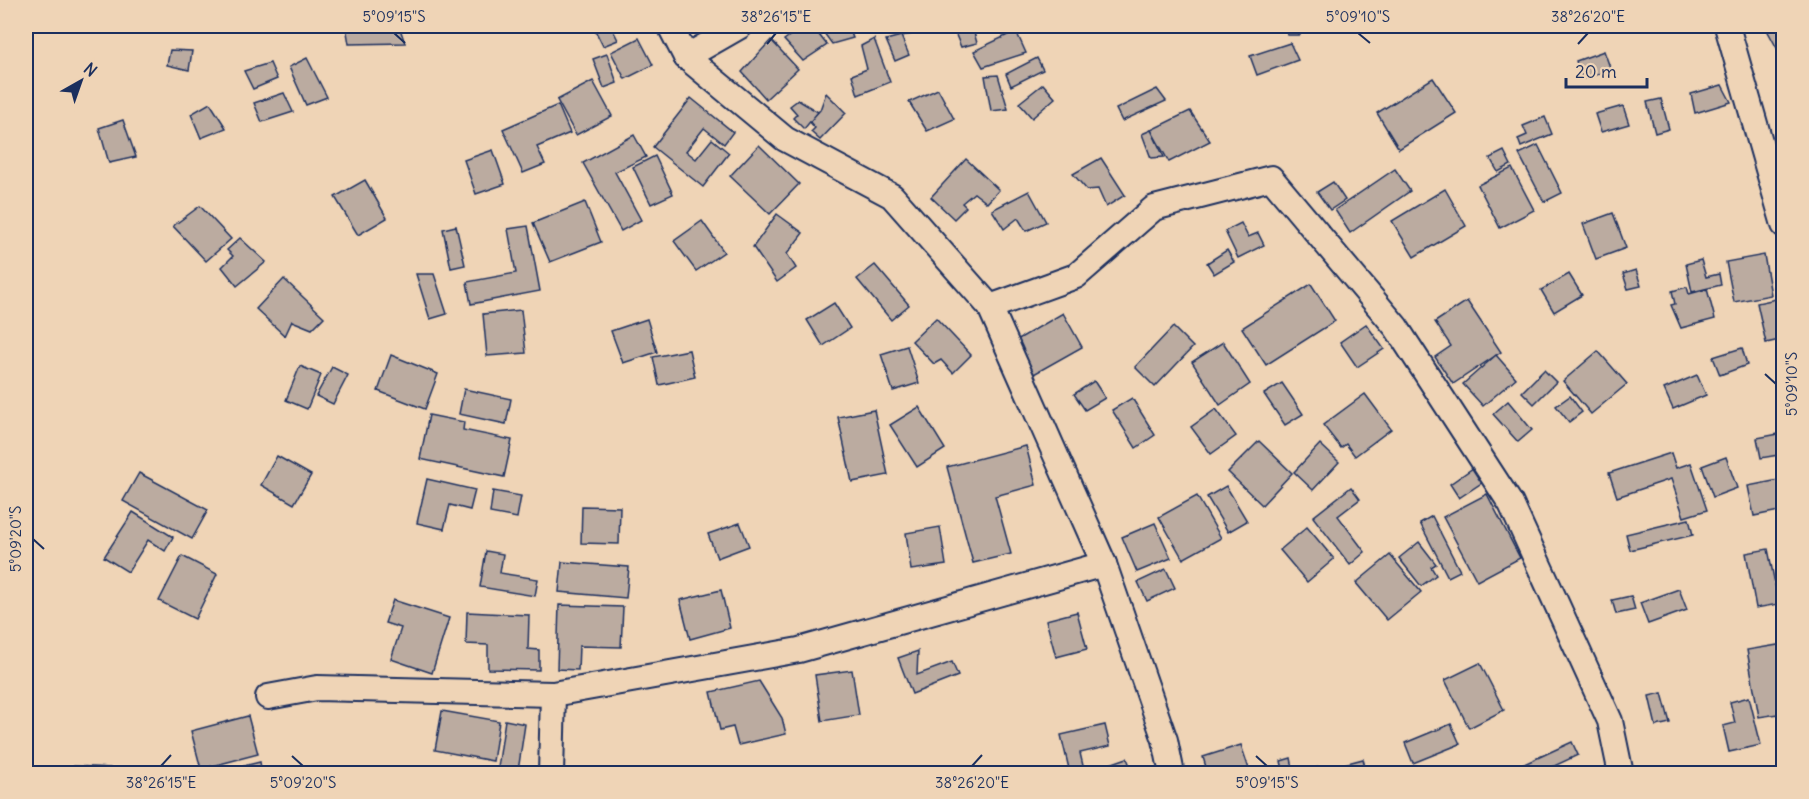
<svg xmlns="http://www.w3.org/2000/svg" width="1809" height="799" font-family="Delius,sans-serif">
	<rect width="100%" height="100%" fill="#efd4b6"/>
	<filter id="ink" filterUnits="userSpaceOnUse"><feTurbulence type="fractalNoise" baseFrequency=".0167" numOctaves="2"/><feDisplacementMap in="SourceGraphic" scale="12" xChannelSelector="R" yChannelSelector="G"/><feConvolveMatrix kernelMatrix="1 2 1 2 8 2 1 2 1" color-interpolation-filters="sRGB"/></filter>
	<g filter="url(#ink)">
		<g fill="#bbaba0" stroke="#1b2f5e" stroke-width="1.5">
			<path d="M346,26H399L405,43L349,44Z"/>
			<path d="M593,26H611L618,40L603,46Z"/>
			<path d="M803,26H809L813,32L816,31L827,45L803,61L784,40Z"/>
			<path d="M831,26H848L853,38L832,44L821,29Z"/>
			<path d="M899,26H972L977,43L961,47L953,28L901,36Z"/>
			<path d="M1285,26H1298L1300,35H1287Z"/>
			<path d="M1773,26H1784V61L1766,28Z"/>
			<path d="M1016,31L1026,53L983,67L974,51Z"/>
			<path d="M901,36L909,55L895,61L886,40Z"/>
			<path d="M639,38L653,65L625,79L611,52Z"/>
			<path d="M874,39L890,82L858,95L852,75L867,69L861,46Z"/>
			<path d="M771,40L798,69L766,99L742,72Z"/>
			<path d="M1290,43L1298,60L1257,75L1250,56Z"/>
			<path d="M170,50L192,51L189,70L167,65Z"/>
			<path d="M1604,51L1611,70L1582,79L1576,61Z"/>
			<path d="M607,54L617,83L604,88L593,59Z"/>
			<path d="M307,58L327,97L306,105L289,67Z"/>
			<path d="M1037,58L1043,70L1011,86L1006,74Z"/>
			<path d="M270,63L277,79L253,89L244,71Z"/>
			<path d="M998,75L1008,109L991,111L985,76Z"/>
			<path d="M1433,78L1456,113L1399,149L1377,113Z"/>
			<path d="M593,81L612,116L576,135L557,100Z"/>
			<path d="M1043,84L1055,98L1032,118L1019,103Z"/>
			<path d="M1722,85L1731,102L1695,113L1691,94Z"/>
			<path d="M938,89L954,119L927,131L909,102Z"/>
			<path d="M1157,89L1166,101L1122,121L1116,109Z"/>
			<path d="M284,93L293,112L262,122L254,103Z"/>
			<path d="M826,93L846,113L820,140L811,132L815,128L809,121L820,110Z"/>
			<path d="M691,98L733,132L724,144L704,128L686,151L696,159L712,139L729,153L703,187L653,147Z"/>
			<path d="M1661,99L1669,129L1655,133L1647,102Z"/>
			<path d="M798,100L818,112L804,129L793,118L797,114L790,106Z"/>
			<path d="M210,103L226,128L201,138L191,114Z"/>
			<path d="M558,105L570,133L537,147L545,164L523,173L503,129Z"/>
			<path d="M1623,106L1629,124L1601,132L1595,114Z"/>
			<path d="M1190,111L1210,141L1169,162L1151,130Z"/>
			<path d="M1545,117L1552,134L1521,147L1518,139L1527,135L1523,126Z"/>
			<path d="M123,120L136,157L109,163L99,128Z"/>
			<path d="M1151,130L1164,157L1151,158L1142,134Z"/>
			<path d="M634,135L646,157L615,172L641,220L621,231L583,163Z"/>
			<path d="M759,145L799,184L770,214L730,176Z"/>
			<path d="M1538,145L1562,193L1544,202L1519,154Z"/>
			<path d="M493,150L505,184L476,194L464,160Z"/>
			<path d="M1504,151L1511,165L1498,172L1490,158Z"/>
			<path d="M655,156L673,194L651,204L633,167Z"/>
			<path d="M1101,158L1125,195L1106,207L1098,189L1087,190L1073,174Z"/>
			<path d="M966,159L999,190L987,203L974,193L962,203L966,207L954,219L931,197Z"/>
			<path d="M1512,168L1534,210L1500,228L1478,185Z"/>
			<path d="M1395,169L1410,191L1350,233L1335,210Z"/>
			<path d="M365,180L387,218L358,235L335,197Z"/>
			<path d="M1333,182L1345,200L1330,210L1317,192Z"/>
			<path d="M1445,189L1466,226L1414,257L1392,221Z"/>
			<path d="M1029,191L1046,222L1026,231L1018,218L1004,229L992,210Z"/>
			<path d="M585,202L601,242L550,262L533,223Z"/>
			<path d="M200,206L231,239L206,261L173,226Z"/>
			<path d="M1613,213L1626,248L1596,259L1583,224Z"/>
			<path d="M777,214L803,233L787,254L796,268L777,282L753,247Z"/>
			<path d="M702,221L724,252L696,271L674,241Z"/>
			<path d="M1241,223L1248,237L1258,233L1264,245L1238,258L1225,231Z"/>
			<path d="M456,226L465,265L451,268L443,229Z"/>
			<path d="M528,226L540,291L471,304L467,282L516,273L508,229Z"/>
			<path d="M240,238L266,262L237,286L222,267L233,256L227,250Z"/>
			<path d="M1227,250L1234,262L1214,274L1207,263Z"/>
			<path d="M1764,255L1771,295L1734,302L1726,262Z"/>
			<path d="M1701,260L1706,277L1719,274L1721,285L1692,292L1686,264Z"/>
			<path d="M875,265L909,305L891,320L857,279Z"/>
			<path d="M1636,270L1641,286L1628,289L1623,274Z"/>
			<path d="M416,274H434L447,314L430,319Z"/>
			<path d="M1569,274L1582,295L1554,312L1541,290Z"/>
			<path d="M284,279L324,317L312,329L292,321L285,336L256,309Z"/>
			<path d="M1311,284L1335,321L1266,365L1242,328Z"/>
			<path d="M1687,287L1689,294L1707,289L1715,319L1681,328L1671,305L1675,304L1672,291Z"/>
			<path d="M1781,298L1784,339L1766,343L1757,303Z"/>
			<path d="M1467,301L1501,352L1453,384L1435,357L1451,346L1435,322Z"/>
			<path d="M834,303L850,328L823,346L807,320Z"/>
			<path d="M521,310L526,353L487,356L483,314Z"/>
			<path d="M1063,313L1082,347L1034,374L1015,341Z"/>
			<path d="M936,318L971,355L953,373L941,360L934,364L912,341Z"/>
			<path d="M647,319L657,352L623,363L611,331Z"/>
			<path d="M1366,324L1384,349L1357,367L1340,342Z"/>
			<path d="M1173,327L1193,347L1155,387L1135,367Z"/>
			<path d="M1223,342L1250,384L1220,405L1192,362Z"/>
			<path d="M907,346L919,383L893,391L881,354Z"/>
			<path d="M1742,348L1747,365L1720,375L1713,357Z"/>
			<path d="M689,350L695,377L659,385L653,357Z"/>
			<path d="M1598,351L1627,384L1591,414L1563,381Z"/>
			<path d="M391,355L438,374L425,409L378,391Z"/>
			<path d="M1496,355L1516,378L1483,406L1463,384Z"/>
			<path d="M300,366L321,375L307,409L286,400Z"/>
			<path d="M332,367L348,375L333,404L316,396Z"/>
			<path d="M1544,370L1556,382L1534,404L1522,392Z"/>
			<path d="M1697,375L1706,395L1673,409L1664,389Z"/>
			<path d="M1094,381L1105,398L1085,410L1074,394Z"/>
			<path d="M1282,383L1303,414L1285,425L1264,394Z"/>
			<path d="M464,389L511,399L506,424L459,414Z"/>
			<path d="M1365,394L1391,429L1355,456L1346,444L1341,448L1323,425Z"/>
			<path d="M1570,396L1582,412L1569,422L1556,406Z"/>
			<path d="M1132,398L1155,435L1136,448L1112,410Z"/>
			<path d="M1508,401L1532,430L1518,442L1493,414Z"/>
			<path d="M919,407L945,449L917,467L890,425Z"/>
			<path d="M1216,409L1236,436L1211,454L1191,427Z"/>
			<path d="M874,410L888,475L852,482L838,417Z"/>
			<path d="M429,415L464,422L463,430L512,440L504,477L420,459Z"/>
			<path d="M1784,433V454L1761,458L1757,438Z"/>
			<path d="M1259,441L1292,473L1262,505L1228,472Z"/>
			<path d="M1320,444L1339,462L1313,490L1294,472Z"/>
			<path d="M1026,446L1036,485L995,496L1011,554L973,563L947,467Z"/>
			<path d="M1671,453L1676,468L1691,463L1707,510L1684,517L1671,479L1617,497L1609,473Z"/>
			<path d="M277,456L311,475L294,504L261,485Z"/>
			<path d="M1726,457L1737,488L1713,497L1702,466Z"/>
			<path d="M1473,468L1483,482L1459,498L1450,484Z"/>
			<path d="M139,473L208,510L192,539L123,501Z"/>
			<path d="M427,479L475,490L470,510L450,505L444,529L417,523Z"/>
			<path d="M1784,479V510L1754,516L1748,486Z"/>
			<path d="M1226,486L1247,521L1228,532L1207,497Z"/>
			<path d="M1351,487L1360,499L1338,516L1365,552L1350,565L1313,517Z"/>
			<path d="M493,491L521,496L517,518L490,513Z"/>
			<path d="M1487,494L1520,558L1477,581L1443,517Z"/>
			<path d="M1197,496L1221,538L1183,559L1159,517Z"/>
			<path d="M582,506L620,507L619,544L581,543Z"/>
			<path d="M133,512L173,537L165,551L148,540L128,572L104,557Z"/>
			<path d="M1432,516L1460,571L1448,577L1420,523Z"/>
			<path d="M1689,519L1693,535L1630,550L1626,534Z"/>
			<path d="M740,523L749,546L717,558L708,534Z"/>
			<path d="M1155,523L1171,558L1137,572L1122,537Z"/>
			<path d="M940,527L946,565L911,570L906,533Z"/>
			<path d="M1307,527L1334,559L1307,582L1280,550Z"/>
			<path d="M1419,542L1436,564L1431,567L1436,575L1421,586L1399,558Z"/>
			<path d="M1768,549L1779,604L1756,608L1746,553Z"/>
			<path d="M486,551L503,554L500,573L538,579L535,596L480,587Z"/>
			<path d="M1390,555L1421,592L1387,620L1356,583Z"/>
			<path d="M182,556L217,574L195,619L159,601Z"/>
			<path d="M562,562L629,567L626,598L559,592Z"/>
			<path d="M1166,569L1175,588L1147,601L1138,582Z"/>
			<path d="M1679,589L1687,610L1648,624L1640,603Z"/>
			<path d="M721,590L730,628L690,639L680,600Z"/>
			<path d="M1631,596L1635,610L1616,614L1612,600Z"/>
			<path d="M393,600L449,618L432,673L391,659L401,628L385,623Z"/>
			<path d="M559,605L623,607L621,647L579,646L578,670L557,669Z"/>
			<path d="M467,612L529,615L528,649L539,650V670L488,669V645L466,644Z"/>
			<path d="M1077,612L1087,649L1056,657L1046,620Z"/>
			<path d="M1784,644V713L1759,717L1747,650Z"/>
			<path d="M918,651L917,675L952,662L958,676L912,694L898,658Z"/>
			<path d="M1480,663L1504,710L1469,728L1445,680Z"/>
			<path d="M852,670L859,715L822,721L815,675Z"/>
			<path d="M759,681L782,718L786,734L738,745L733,727L720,730L711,692Z"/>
			<path d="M1662,693L1670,723L1656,726L1649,696Z"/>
			<path d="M1749,697L1761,745L1729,752L1723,726L1735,723L1730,702Z"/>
			<path d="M442,711L499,721L493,761L435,750Z"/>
			<path d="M248,716L258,754L201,769L191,731Z"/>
			<path d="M505,720L525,724L518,771L498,768Z"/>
			<path d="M1451,724L1460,744L1413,763L1405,743Z"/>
			<path d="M1105,725L1110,746L1080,753L1084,770L1070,773L1061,735Z"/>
			<path d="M1572,742L1578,755L1537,774H1523L1520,766Z"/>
			<path d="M1241,745L1250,772L1208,774L1203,757Z"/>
			<path d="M1127,758L1133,774H1094L1093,770Z"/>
			<path d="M1291,758L1294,773L1320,767L1322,774H1284L1281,761Z"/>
			<path d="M1363,759L1367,774H1339L1333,767Z"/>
			<path d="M260,762L262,774H212Z"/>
			<path d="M74,766L110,768V774H73Z"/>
		</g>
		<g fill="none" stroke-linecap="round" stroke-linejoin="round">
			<defs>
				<g id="minor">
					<path d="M670,26L686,57L785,139L892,196L990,307L1104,564L1165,740L1172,774"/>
					<path d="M1727,26L1784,225"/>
					<path d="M686,57L740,26"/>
					<path d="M990,307L1076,276L1154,208L1271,178L1396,327L1511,504L1610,721L1621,774"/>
					<path d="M268,697L317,688L553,694L799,650L1104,564"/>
					<path d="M551,774L553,694"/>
				</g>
			</defs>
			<use href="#minor" stroke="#1b2f5e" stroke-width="28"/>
			<use href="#minor" stroke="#efd4b6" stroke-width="24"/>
		</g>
	</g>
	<path fill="none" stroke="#1b2f5e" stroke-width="2" d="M394,33L405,43M1358,33L1370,43M767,44L776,33M1578,44L1588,33M1765,374L1776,384M33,539L44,549M292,756L303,766M1256,756L1267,766M161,766L171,755M972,766L982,755"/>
	<rect width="1809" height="799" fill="none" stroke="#efd4b6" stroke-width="66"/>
	<g transform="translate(81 81) rotate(40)" stroke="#efd4b6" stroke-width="4.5" paint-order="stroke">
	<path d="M0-4.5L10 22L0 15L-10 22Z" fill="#1b2f5e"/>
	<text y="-9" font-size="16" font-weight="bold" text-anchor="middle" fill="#1b2f5e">N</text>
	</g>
	<path d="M1566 78v9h81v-9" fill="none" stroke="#1b2f5e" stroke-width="3"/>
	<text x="1575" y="78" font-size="18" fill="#1b2f5e" stroke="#efd4b6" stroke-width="4.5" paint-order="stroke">20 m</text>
	<rect x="33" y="33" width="1743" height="733" fill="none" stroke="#1b2f5e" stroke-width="2"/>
	<g font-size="15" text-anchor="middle" fill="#1b2f5e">
		<text x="394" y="22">5°09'15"S</text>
		<text x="776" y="22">38°26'15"E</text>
		<text x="1358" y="22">5°09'10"S</text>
		<text x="1588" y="22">38°26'20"E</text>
		<text transform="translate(1792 384) rotate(-90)" y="5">5°09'10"S</text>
		<text transform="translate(16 539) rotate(-90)" y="5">5°09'20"S</text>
		<text x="161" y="788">38°26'15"E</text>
		<text x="303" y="788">5°09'20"S</text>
		<text x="972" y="788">38°26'20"E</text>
		<text x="1267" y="788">5°09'15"S</text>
	</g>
</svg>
